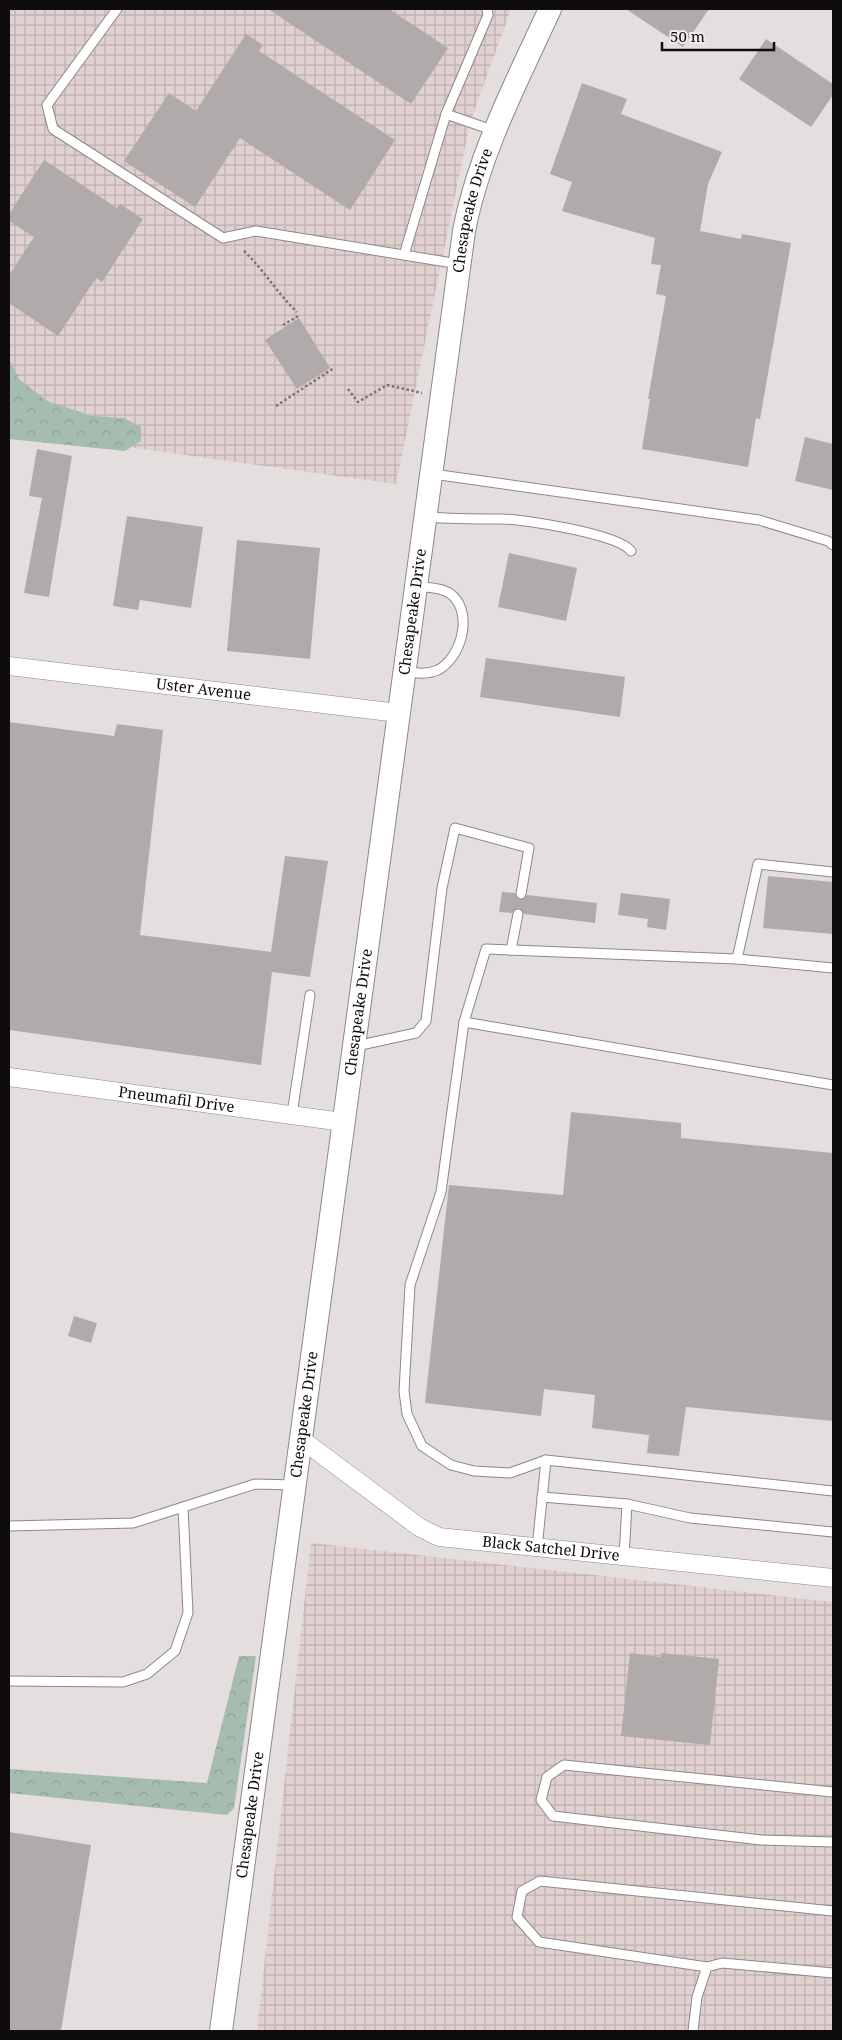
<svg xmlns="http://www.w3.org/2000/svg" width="842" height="2040" font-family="'Noto Serif',serif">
	<defs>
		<pattern id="industrial-grid" width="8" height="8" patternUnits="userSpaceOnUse" patternTransform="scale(1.25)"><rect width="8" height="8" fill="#e0d0d0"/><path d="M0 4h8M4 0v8" fill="none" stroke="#bfb1b1"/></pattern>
		<pattern id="forest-crowns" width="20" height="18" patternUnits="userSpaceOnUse" patternTransform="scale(1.25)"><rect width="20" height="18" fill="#a5bcae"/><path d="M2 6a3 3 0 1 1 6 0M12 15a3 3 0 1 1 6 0" fill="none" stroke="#8da094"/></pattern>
	</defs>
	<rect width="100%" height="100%" fill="#e5dede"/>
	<g fill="url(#industrial-grid)">
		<path d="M9,9H511L470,123L396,484L135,448L13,388L9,375Z"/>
		<path d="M311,1543L833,1602V2031H257Z"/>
	</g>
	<g fill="url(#forest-crowns)">
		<path d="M9,359L19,379L47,401L92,416L124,418L141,427V441L125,451L9,439Z"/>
		<path d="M239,1656H256L234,1808L227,1815L9,1793V1769L207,1783Z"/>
	</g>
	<g fill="#b0aaaa">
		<path d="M268,9H389L448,48L411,104Z"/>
		<path d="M626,9H709L683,47Z"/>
		<path d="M246,34L263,45L259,51L395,140L350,210L240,138L195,207L124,161L169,93L196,111Z"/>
		<path d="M766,39L833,84V95L811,127L739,79Z"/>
		<path d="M582,83L627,99L621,114L722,152L708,184L700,231L741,239L742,234L791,243L760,419L756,418L748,467L642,449L650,399H648L666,296L656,294L661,265L651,264L655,238L562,211L572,182L550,174Z"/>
		<path d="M44,160L117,208L120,204L143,219L102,282L96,278L58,336L9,303V275L34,237L9,221V214Z"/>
		<path d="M299,318L330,368L297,389L265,340Z"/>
		<path d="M805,437L833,444V490L795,481Z"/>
		<path d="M37,449L72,456L49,597L24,593L42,498L29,496Z"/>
		<path d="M127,516L203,527L191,608L140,600L138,610L113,606Z"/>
		<path d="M237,540L320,548L310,659L227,651Z"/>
		<path d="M509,553L577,568L566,621L498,607Z"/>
		<path d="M486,658L625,677L620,717L480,697Z"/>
		<path d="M9,722L114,736L117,724L163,730L140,935L271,952L285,856L328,861L310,977L272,972L261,1065L9,1030Z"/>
		<path d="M768,876L833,882V934L763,928Z"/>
		<path d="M502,892L515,893L517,898L520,900L527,895L597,903L595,923L524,914L519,908L512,913L499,912Z"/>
		<path d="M621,893L670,899L666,930L647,927L648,919L618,915Z"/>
		<path d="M571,1112L681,1123V1138L833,1153V1421L686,1407L679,1456L647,1453L649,1435L592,1428L595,1395L544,1389L541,1416L425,1403L449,1185L563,1195Z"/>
		<path d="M74,1316L97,1323L91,1343L68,1336Z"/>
		<path d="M630,1653L661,1657V1653L719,1659L710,1745L621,1736Z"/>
		<path d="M9,1832L91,1845L61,2031H9Z"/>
	</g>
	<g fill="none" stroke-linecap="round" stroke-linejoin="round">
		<defs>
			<g id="service">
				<path d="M117,9L47,105L53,129L223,238L256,231L459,264"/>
				<path d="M446,114L495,131"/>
				<path d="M404,255L446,114L488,15L487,9"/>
				<path d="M433,474L759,520L828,541L833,545"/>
				<path d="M427,517C452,519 476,519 501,519C524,519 618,534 631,551"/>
				<path d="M404,671C416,673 426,675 438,670C461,658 473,615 453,596C444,587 428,588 416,586"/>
				<path d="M511,950L518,914"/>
				<path d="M737,959L758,864L833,872"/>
				<path d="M833,968L737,959L486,949L464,1022L441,1192L410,1285L404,1391L407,1414L422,1446L451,1465L474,1471L510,1473L546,1460L833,1491"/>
				<path d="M464,1022L833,1085"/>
				<path d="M356,1046L416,1033L426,1021L442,888L455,828L529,848L521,894"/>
				<path d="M292,1114L310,995"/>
				<path d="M542,1497L627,1504L624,1557"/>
				<path d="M627,1504L690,1518L833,1532"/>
				<path d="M9,1526L133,1523L255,1484L295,1485"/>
				<path d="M537,1548L546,1460"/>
				<path d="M9,1681L123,1682L147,1674L175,1651L188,1613L183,1507"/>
				<path d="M833,1792L564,1765L547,1777L541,1800L553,1816L761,1840L833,1842"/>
				<path d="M707,1967L539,1942L517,1917L522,1891L540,1881L833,1911"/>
				<path d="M693,2031L697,1997L707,1967L722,1963L833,1973"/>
			</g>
			<g id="minor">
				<path id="s1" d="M9,666L398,713"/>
				<path id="s2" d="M9,1077L343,1122"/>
				<path id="s3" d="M301,1439L419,1527L439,1537L833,1578"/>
			</g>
			<g id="tertiary">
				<path id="s4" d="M221,2031L464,231C479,153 517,81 550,9"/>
			</g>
		</defs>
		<use href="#service" stroke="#8e8888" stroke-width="11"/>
		<use href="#minor" stroke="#8e8888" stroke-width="19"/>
		<use href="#tertiary" stroke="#8e8888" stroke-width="24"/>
		<g stroke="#787374" stroke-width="2.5" stroke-dasharray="2.5 2.5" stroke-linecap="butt">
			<path d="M244,251C264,270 277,293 297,312"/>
			<path d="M283,325L300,315"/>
			<path d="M348,389L358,402L387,385L422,393"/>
			<path d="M276,406L334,368"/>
		</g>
		<use href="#service" stroke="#fff" stroke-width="9"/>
		<use href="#minor" stroke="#fff" stroke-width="18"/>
		<use href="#tertiary" stroke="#fff" stroke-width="22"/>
	</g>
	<g text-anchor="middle" stroke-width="4" stroke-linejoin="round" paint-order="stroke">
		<g font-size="15" fill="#0f0c0d" stroke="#f2ebeb">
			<text dy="5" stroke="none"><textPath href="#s4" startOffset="1838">Chesapeake Drive</textPath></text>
			<text dy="5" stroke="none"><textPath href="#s4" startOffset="1432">Chesapeake Drive</textPath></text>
			<text dy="5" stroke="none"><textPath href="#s1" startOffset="196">Uster Avenue</textPath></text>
			<text dy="5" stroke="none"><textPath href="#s4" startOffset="1028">Chesapeake Drive</textPath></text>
			<text dy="5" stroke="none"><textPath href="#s2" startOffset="169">Pneumafil Drive</textPath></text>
			<text dy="5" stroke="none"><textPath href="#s4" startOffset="622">Chesapeake Drive</textPath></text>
			<text dy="5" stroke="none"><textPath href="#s3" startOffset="282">Black Satchel Drive</textPath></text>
			<text dy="5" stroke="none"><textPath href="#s4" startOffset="218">Chesapeake Drive</textPath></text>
		</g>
	</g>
	<rect width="842" height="2040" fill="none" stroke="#0f0c0d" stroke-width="20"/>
	<path d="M662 42v8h112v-8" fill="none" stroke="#0f0c0d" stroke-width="2.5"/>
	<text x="670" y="42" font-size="15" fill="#0f0c0d" stroke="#f2ebeb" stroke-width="4" paint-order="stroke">50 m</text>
</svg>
